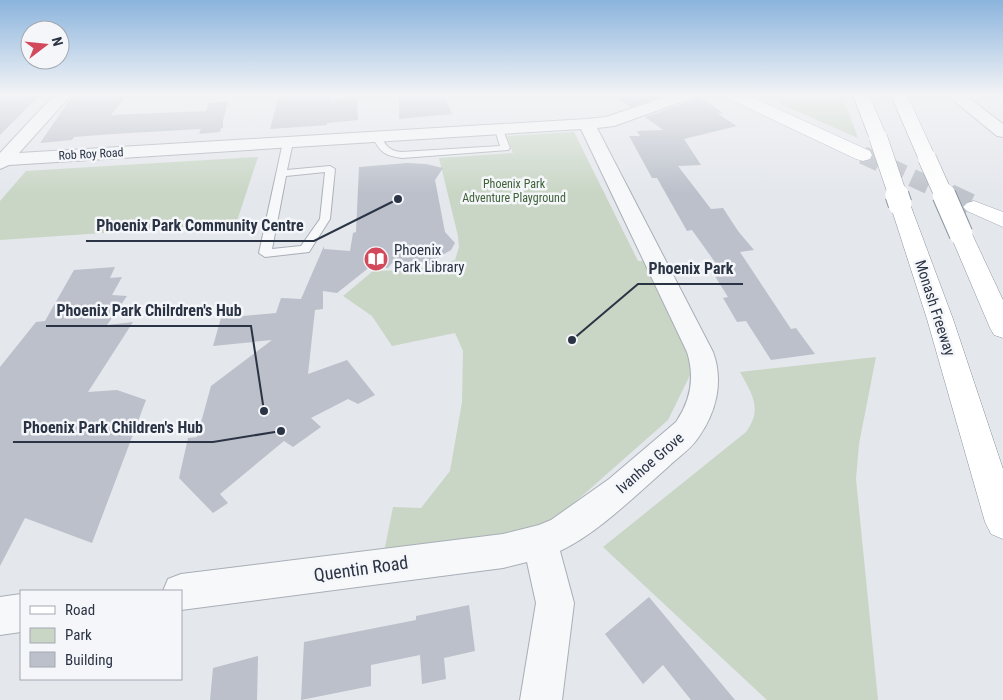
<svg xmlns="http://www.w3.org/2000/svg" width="1003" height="700" font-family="'Roboto Condensed',sans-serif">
	<rect width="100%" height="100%" fill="#e4e7ec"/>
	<g fill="#c9d6c5">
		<path d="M760,95H842L858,138Z"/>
		<path d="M574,132L638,261H649L697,361L668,420L539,534L383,557L393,507L421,508L450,471L462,402L463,351L455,333L392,346L372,316L343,296L373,271L410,270L435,266L455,260L459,247L458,236L439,158L513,153L507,136Z"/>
		<path d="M258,157L236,224L0,240V201L26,171Z"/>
		<path d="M876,357L859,444L856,479L878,700H767L603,547L746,432C763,409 752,394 740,372Z"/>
	</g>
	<g fill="#bbc0ca">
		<path d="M0,95H40L0,135Z"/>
		<path d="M73,95H127L111,115L206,111L209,103L228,101L223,121V128H221L220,132L199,134L201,129L113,134L74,137L72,140L40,143Z"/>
		<path d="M399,95H444L452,114L399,119Z"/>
		<path d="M614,95H665L630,107Z"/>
		<path d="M697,95L723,113L718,114L737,126L684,139L701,165L678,166L711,209L723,208L738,231L754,250L740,252L791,329L796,328L815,354L771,360L746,321L737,322L723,298L728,297L713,273L722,272L692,230L687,231L657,178H652L629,136H640L637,131L663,130L645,117L693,100Z"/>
		<path d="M330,96V100L357,98L358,120L327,123V125L270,129L278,99Z"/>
		<path d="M407,163L426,164L443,168L435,180L445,232L455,243L451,250L434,260L433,265L413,260L410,266L392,263L388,268L371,266L337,293L323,291V309L315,310L308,374L347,360L375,395L358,404L348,399L311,418L321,427L293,447L284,441L220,494L228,503L213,513L179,478L188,438L197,437L211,386L272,340L213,346L221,318L276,313L281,298L301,299L324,246V249L350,251L353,233L356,232L359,167Z"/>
		<path d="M115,267L110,278L122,277L112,295L127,296L107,325L133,322L88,392L117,390L146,400L92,543L25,518L0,566V367L36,322L45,321L74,270Z"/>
		<path d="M649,597L735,700H691L663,665L643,684L605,634Z"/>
		<path d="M469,605L475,651L444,658L446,679L422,684L420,655L371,665V686L301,700L304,642L416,620V616Z"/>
		<path d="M258,656L257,700H210L213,668Z"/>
	</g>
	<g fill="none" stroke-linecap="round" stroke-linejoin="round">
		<path stroke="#bfc3cb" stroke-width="18" stroke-dasharray="18 9" stroke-linecap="butt" d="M863,155L952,196"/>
		<path stroke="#bfc3cb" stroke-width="23" stroke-dasharray="23 12" stroke-linecap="butt" d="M949,195L974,207"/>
		<defs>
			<g id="lane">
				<path d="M499,127L503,130L510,148L508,150L402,158C386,156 379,152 373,137L374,135H380C386,146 389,151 402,152L500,146L495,130Z"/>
				<path d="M288,139L293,142L287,170L330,166L335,169L330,219L309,252L265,257L259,253L283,142ZM325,172L320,219L301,246L272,249L286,176Z"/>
			</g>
			<g id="street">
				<path d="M54,95H71L19,153L587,119L606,117L671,95H695L692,98L614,126L597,128L713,352C724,382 716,413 698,438C691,449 677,458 668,467C636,495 598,533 560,551L574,603L562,700H520L536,603L527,562L503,568L181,610V591H163L168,579L181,574L503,534L539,525L551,520L609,479L676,422C691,400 695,377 687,352L581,129L9,165L0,169V153Z"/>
				<path d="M947,95H965L1003,124V137L997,136Z"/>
				<path d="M21,594V632L0,635V597Z"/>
			</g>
			<g id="primary">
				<path d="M725,95H747L870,151L872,155L870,159L863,161L856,159L727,98Z"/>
				<path d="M974,201L1003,212V227L967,211L963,207L967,203Z"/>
			</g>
			<g id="highway">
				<path d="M853,95H869L887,137L884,141L878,142L872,141L869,137Z"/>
				<path d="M891,95H907L936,158L934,162L927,164L920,162L918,158Z"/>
				<path d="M900,198L907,200L910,204L953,319L1003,469V539L991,534L985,522L927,319L890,204L893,200Z"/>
				<path d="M961,227L969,229L972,234L1003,300V338L994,335L990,328L950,234L953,229Z"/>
			</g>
		</defs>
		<use href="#lane" stroke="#a9aeb7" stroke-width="2"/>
		<use href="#street" stroke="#a9aeb7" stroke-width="2"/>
		<use href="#primary" stroke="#a3abb8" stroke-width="1"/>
		<use href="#highway" stroke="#8b94a3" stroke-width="1"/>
		<use href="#lane" fill="#f7f8fa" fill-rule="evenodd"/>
		<use href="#street" fill="#f7f8fa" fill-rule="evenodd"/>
		<use href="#primary" fill="#fff" fill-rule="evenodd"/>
		<use href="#highway" fill="#fff" fill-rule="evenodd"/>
		<defs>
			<g id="highway-bridge-far1">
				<path d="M878,137L898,196"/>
				<path d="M927,158L944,196"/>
			</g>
			<g id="highway-bridge">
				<path d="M897,195L900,204"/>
				<path d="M944,195L961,234"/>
			</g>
		</defs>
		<use href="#highway-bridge-far1" stroke="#8b94a3" stroke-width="19" stroke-linecap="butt"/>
		<use href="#highway-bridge" stroke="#8b94a3" stroke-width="25" stroke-linecap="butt"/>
		<use href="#highway-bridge-far1" stroke="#fff" stroke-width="18"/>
		<use href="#highway-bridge" stroke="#fff" stroke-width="23"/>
	</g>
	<linearGradient id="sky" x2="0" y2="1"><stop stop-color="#8bb4dd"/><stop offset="0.49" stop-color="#f3f4f6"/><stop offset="1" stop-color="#f3f4f6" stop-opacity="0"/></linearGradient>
	<rect width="1003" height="193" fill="url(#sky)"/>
	<defs>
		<symbol id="library-disc" viewBox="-11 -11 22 22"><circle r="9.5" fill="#d1495b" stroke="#f4f6f9"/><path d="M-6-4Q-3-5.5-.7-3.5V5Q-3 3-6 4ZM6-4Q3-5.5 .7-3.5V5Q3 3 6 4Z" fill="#fff"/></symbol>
	</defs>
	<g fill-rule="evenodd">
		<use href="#library-disc" x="362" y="245" width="28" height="28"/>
	</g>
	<g text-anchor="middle" stroke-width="5" stroke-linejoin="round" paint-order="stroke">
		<g font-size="12" fill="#2b3445" stroke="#f4f6f9">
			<text transform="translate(91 154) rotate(-3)" y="4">Rob Roy Road</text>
		</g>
		<g font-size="12" fill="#3f6138" stroke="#f4f6f9">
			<text x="514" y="188">Phoenix Park<tspan x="514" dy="14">Adventure Playground</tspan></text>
		</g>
		<g font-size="15" fill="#2b3445" stroke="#f4f6f9" text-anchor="start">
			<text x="394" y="255">Phoenix<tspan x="394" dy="17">Park Library</tspan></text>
		</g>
		<g font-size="15" fill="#2b3445" stroke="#f4f6f9">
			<text transform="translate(935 308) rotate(72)" y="5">Monash Freeway</text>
			<text transform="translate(650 463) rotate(-41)" y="5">Ivanhoe Grove</text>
		</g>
		<g font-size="18" fill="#2b3445" stroke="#f4f6f9">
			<text transform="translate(361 569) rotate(-8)" y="6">Quentin Road</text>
		</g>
	</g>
	<path fill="none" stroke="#2b3445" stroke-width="2" d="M398 199L314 241H86M572 340L638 284H743M264 411L251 326H46M281 431L213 442H13"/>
	<g fill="#2b3445" stroke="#f4f6f9" stroke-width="2">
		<circle cx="398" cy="199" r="5"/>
		<circle cx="572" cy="340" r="5"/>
		<circle cx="264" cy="411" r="5"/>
		<circle cx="281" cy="431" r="5"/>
	</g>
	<g font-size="16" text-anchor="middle" font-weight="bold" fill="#2b3445" stroke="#f4f6f9" stroke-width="5" stroke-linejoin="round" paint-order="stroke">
		<text x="200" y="231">Phoenix Park Community Centre</text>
		<text x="691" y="274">Phoenix Park</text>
		<text x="149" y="316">Phoenix Park Chilrdren's Hub</text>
		<text x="113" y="433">Phoenix Park Children's Hub</text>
	</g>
	<rect x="20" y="590" width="162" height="90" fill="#f4f6f9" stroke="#a4a8b1"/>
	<rect x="30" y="606" width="25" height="8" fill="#ffffff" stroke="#a4a8b1"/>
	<text x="65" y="615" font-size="15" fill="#2b3445">Road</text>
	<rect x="30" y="628" width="25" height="15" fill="#c9d6c5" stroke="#a4a8b1"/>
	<text x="65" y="640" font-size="15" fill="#2b3445">Park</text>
	<rect x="30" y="652" width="25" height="15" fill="#bbc0ca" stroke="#a4a8b1"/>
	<text x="65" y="665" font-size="15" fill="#2b3445">Building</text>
	<g transform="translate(45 45) rotate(74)"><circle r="24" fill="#f4f6f9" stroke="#a4a8b1"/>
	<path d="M0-4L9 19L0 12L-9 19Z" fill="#d1495b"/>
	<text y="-8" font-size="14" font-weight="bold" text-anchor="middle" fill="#2b3445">N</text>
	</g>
</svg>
